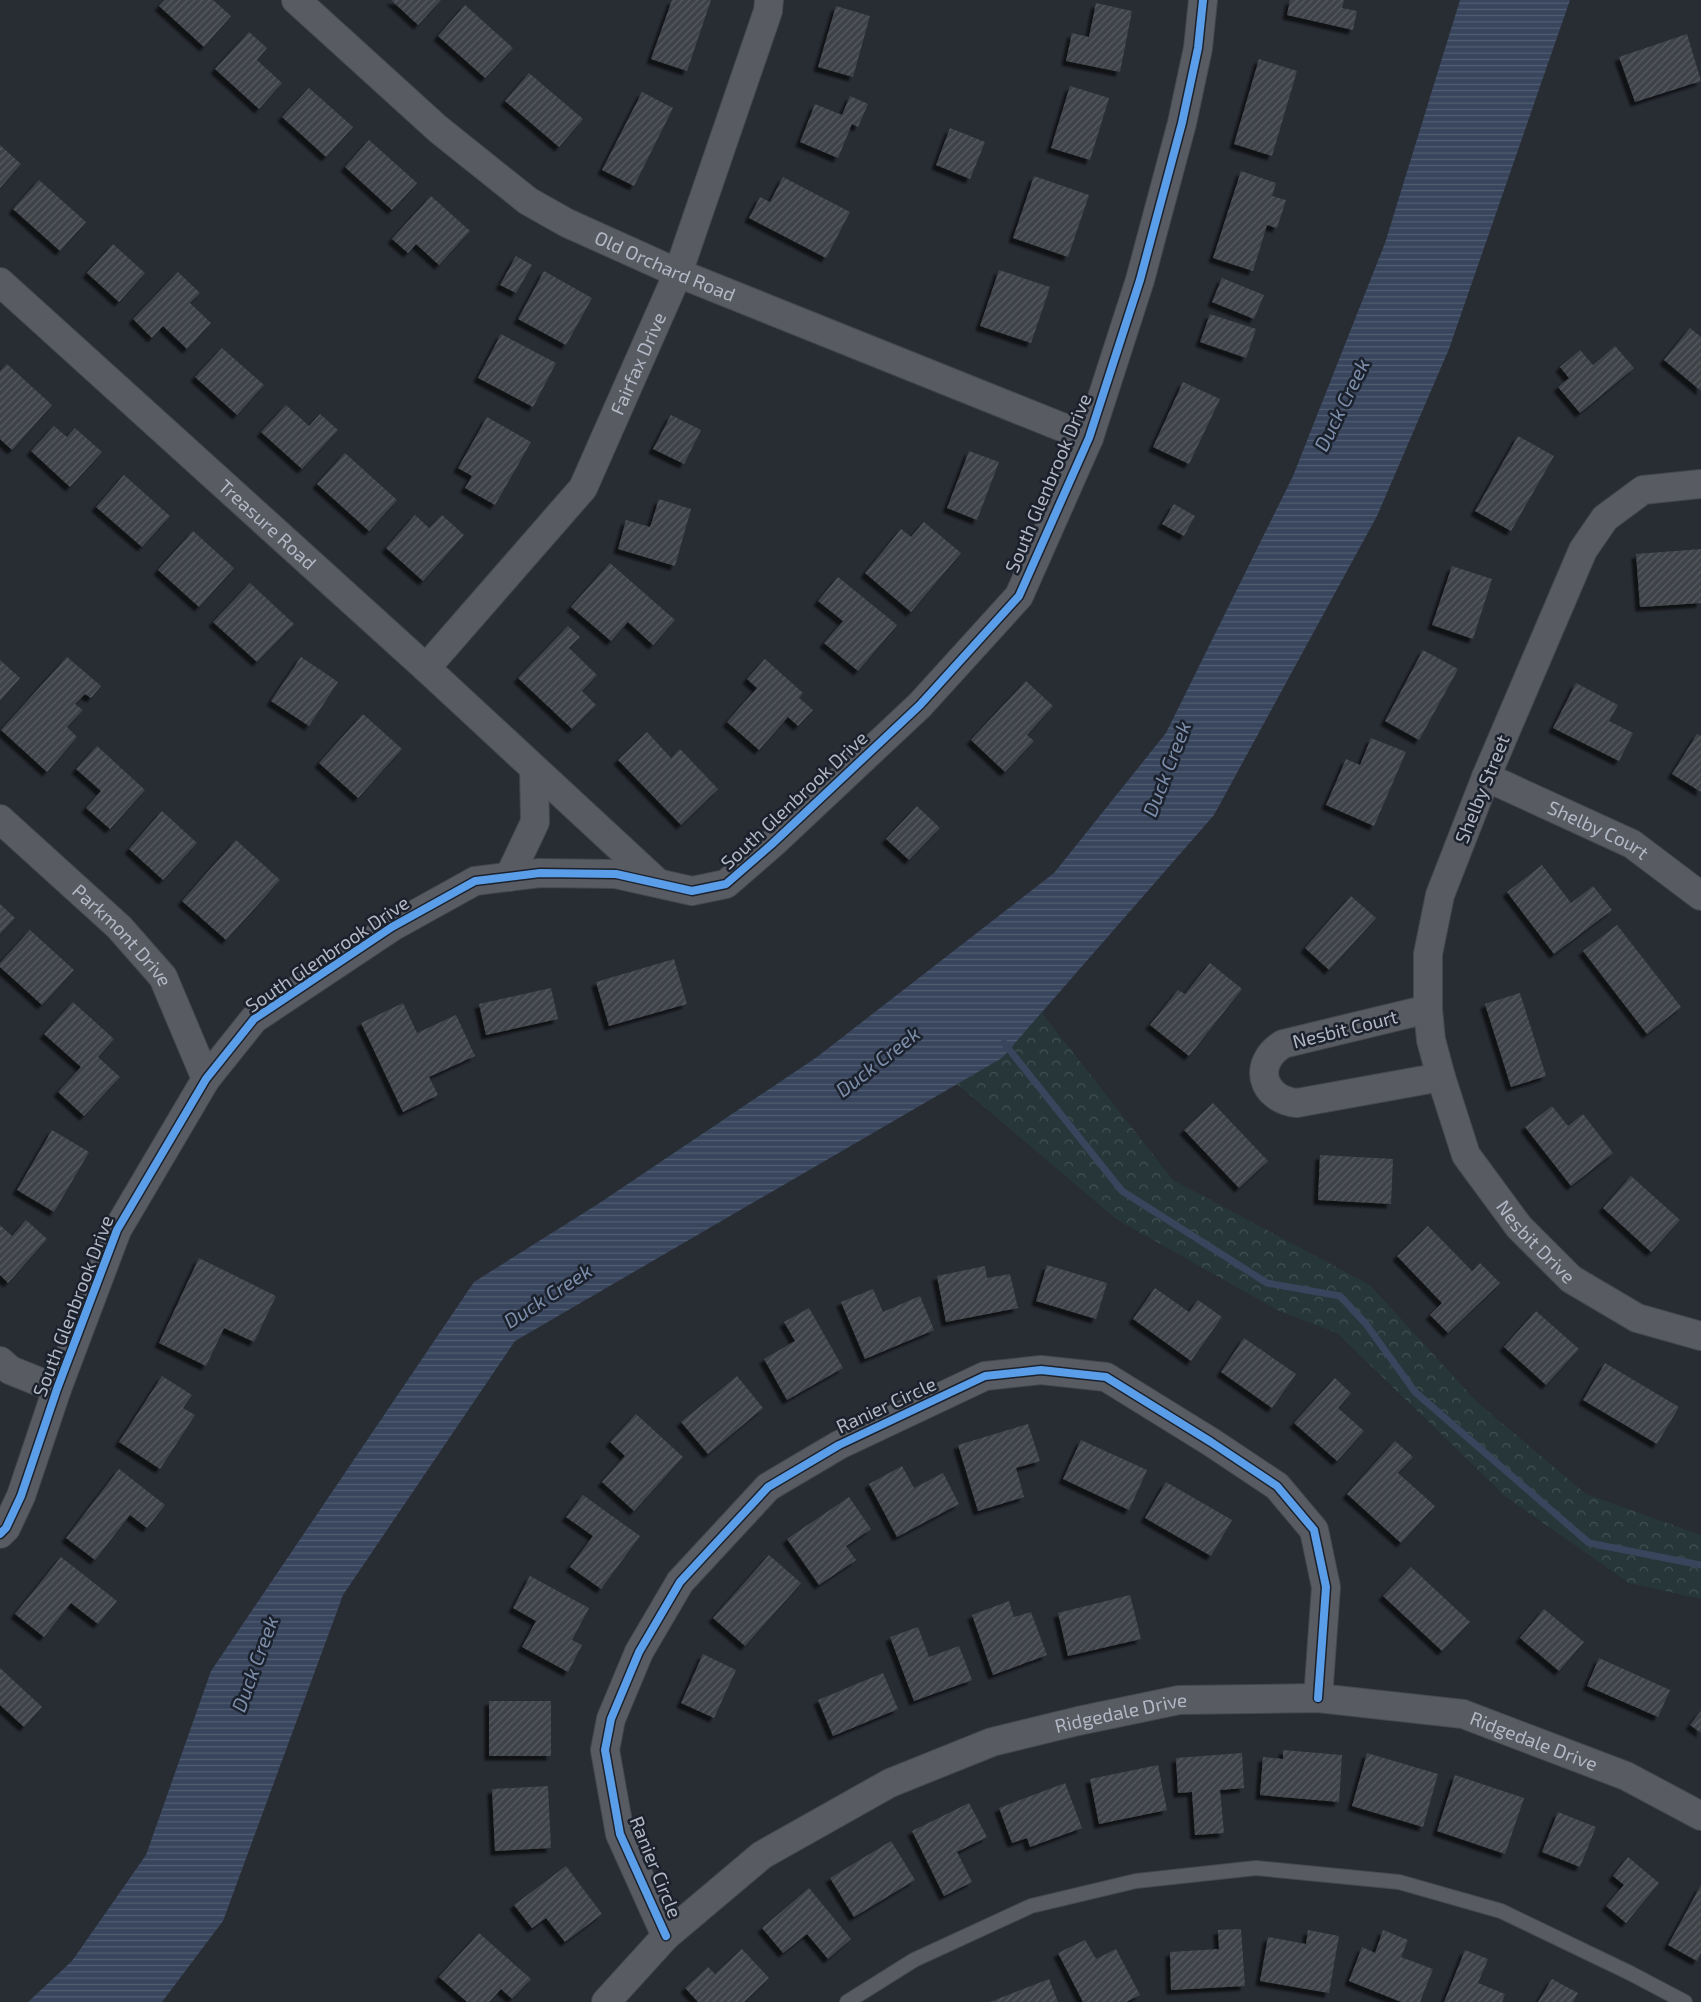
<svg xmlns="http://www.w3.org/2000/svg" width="1701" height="2002" font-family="'Exo 2',sans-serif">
	<defs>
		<pattern id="forest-crowns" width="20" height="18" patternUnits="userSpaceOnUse" patternTransform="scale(1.25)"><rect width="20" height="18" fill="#263639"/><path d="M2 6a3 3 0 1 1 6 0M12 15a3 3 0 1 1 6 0" fill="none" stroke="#435154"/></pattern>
		<pattern id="water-rules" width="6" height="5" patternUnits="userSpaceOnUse" patternTransform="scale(1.25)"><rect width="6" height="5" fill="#38455c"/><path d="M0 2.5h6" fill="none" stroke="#525e72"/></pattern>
		<pattern id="building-hatch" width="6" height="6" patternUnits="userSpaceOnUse" patternTransform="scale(1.25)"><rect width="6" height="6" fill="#3f4348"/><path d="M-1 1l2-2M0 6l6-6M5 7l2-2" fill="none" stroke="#585c61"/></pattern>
		<filter id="shadow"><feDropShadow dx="-4.5" dy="4.5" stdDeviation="1" flood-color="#0009"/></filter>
	</defs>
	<rect width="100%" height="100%" fill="#282c33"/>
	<path fill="url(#forest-crowns)" d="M1042,1013L1173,1180L1370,1285L1477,1402L1586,1494L1701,1535V1599L1629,1583L1506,1497L1337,1333L1279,1311L1116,1219L957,1084L1002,1058Z"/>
	<path fill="url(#water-rules)" d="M1460,0H1570L1449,349L1377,516L1214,815L1002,1058L515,1341L343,1595L223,1921L162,2002H28L72,1961L146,1855L211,1671L474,1282L598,1204L817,1057L1054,873L1166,733L1293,476L1385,243Z"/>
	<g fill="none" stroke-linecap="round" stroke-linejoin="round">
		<path stroke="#38455c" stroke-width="7" d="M1004,1043L1122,1191L1267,1283L1340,1296L1366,1324L1415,1392L1589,1543L1701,1565"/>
	</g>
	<g fill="url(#building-hatch)" filter="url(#shadow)">
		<path d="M165,0H213L231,16L204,47L159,6Z"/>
		<path d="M391,0H441L418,25Z"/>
		<path d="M672,0H711L687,71L651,59Z"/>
		<path d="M1290,0H1344L1342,8L1357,11L1353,30L1287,15Z"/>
		<path d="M1096,3L1132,11L1120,72L1066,61L1072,33L1089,37Z"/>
		<path d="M465,5L513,48L485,78L438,36Z"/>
		<path d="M836,6L870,16L853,77L818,67Z"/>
		<path d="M249,32L267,48L257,60L282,83L259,109L215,69Z"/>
		<path d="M1687,34L1701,81L1635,102L1619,57Z"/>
		<path d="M1259,59L1297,71L1272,156L1234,144Z"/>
		<path d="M529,73L583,119L559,147L505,101Z"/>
		<path d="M1070,86L1109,98L1090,160L1051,148Z"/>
		<path d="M309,88L353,127L326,157L282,117Z"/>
		<path d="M642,92L673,108L634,186L602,170Z"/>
		<path d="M850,96L868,104L858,127L852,124L838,158L800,142L815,104L842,115Z"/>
		<path d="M950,128L985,142L970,179L936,165Z"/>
		<path d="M369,140L417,183L392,210L345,167Z"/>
		<path d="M0,145L21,164L0,188Z"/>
		<path d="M1241,171L1276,183L1272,196L1286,200L1277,228L1267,225L1253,271L1213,258Z"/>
		<path d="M1034,176L1089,195L1068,257L1013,238Z"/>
		<path d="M783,177L850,212L826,258L749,218L760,197L770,202Z"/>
		<path d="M39,180L86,222L60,251L13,209Z"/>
		<path d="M431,196L470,231L439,265L416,244L408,253L392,239Z"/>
		<path d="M113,244L145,273L119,302L87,273Z"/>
		<path d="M516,256L532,265L516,293L500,285Z"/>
		<path d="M999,270L1050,287L1031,343L980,326Z"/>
		<path d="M544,271L592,298L566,345L518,319Z"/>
		<path d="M178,272L200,293L190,303L211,323L187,349L163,326L152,338L133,319Z"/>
		<path d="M1222,278L1264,295L1254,319L1212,302Z"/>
		<path d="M1210,314L1256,329L1246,358L1200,342Z"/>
		<path d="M1690,328L1701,337V391L1664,360Z"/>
		<path d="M501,334L556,363L533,407L478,378Z"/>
		<path d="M1615,346L1634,368L1580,413L1558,387L1569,378L1560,367L1580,350L1593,365Z"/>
		<path d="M222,348L264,385L237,415L195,377Z"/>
		<path d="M7,364L52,405L12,450L0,439V371Z"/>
		<path d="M1183,382L1220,399L1189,464L1153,447Z"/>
		<path d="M286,405L309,426L320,414L338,430L302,469L261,432Z"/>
		<path d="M671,415L701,430L684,464L653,449Z"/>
		<path d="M487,417L531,442L495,505L465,488L472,476L458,468Z"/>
		<path d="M54,426L67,437L75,428L102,452L70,487L31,451Z"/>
		<path d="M1518,436L1554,456L1511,531L1475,511Z"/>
		<path d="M969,451L999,462L977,520L947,508Z"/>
		<path d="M345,453L397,500L369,531L317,484Z"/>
		<path d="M124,475L170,516L142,547L96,507Z"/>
		<path d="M659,499L691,509L675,566L618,549L626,520L650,527Z"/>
		<path d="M1174,504L1195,516L1184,536L1162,524Z"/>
		<path d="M415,515L429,528L442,515L464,535L423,581L386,548Z"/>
		<path d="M924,522L961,553L911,612L865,573L901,529L911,537Z"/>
		<path d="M193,531L234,568L199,607L158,570Z"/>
		<path d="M1701,549V603L1640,607L1636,554Z"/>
		<path d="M610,563L675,620L653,645L628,622L611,641L571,607Z"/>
		<path d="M1452,566L1492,579L1473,639L1432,625Z"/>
		<path d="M838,577L897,625L858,671L824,643L843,621L818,601Z"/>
		<path d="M250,583L294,624L257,662L213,622Z"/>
		<path d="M568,626L580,637L569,648L597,675L582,691L596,705L572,729L518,678Z"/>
		<path d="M1423,650L1458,669L1419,740L1385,721Z"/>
		<path d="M67,657L101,686L91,698L85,694L75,704L83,710L67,727L77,737L47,772L1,730Z"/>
		<path d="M301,657L338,682L309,726L271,701Z"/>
		<path d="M765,659L803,693L799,698L813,710L798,726L788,717L759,750L727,722L757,688L747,679Z"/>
		<path d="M0,660L20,678L0,701Z"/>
		<path d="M1026,681L1053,706L1027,735L1034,741L1005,772L971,740Z"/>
		<path d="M1576,683L1618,705L1609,721L1633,733L1619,761L1553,728Z"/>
		<path d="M363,714L402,749L358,798L319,763Z"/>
		<path d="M647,732L671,758L680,749L718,789L681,825L618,760Z"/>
		<path d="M1697,734L1701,736V792L1672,774Z"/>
		<path d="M1371,738L1406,752L1374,826L1326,805L1346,759L1360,765Z"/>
		<path d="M97,746L145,790L110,829L86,808L101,791L76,769Z"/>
		<path d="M917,806L940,828L909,860L886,839Z"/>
		<path d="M162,811L197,843L163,880L129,849Z"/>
		<path d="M236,840L280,880L226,940L182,901Z"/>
		<path d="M1542,865L1571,903L1593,886L1612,910L1554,954L1507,892Z"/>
		<path d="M1351,896L1376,918L1329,970L1305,948Z"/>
		<path d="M0,904L15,918L0,934Z"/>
		<path d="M1617,925L1681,1007L1647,1034L1583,951Z"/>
		<path d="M30,930L74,970L42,1005L0,967V963Z"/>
		<path d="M674,959L687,1004L609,1026L596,982Z"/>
		<path d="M1210,963L1242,989L1189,1056L1150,1025L1178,990L1185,994Z"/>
		<path d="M551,988L558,1019L486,1035L479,1004Z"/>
		<path d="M1520,993L1546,1076L1511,1087L1485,1004Z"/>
		<path d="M73,1002L114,1039L98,1057L120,1077L84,1116L58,1092L81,1067L44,1034Z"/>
		<path d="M403,1003L417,1033L456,1015L475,1056L429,1077L438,1095L403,1112L361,1023Z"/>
		<path d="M1213,1103L1268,1161L1239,1188L1184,1130Z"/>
		<path d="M1552,1106L1568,1126L1583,1114L1613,1153L1571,1186L1525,1127Z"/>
		<path d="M52,1130L89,1152L54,1212L17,1190Z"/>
		<path d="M1320,1155L1393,1159L1391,1204L1318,1200Z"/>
		<path d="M1631,1176L1680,1220L1651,1252L1603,1208Z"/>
		<path d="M26,1220L47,1239L8,1283L0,1275V1225L12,1236Z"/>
		<path d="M1428,1226L1472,1271L1480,1263L1500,1283L1448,1333L1430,1315L1442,1303L1397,1256Z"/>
		<path d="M199,1258L276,1296L254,1342L224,1328L206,1366L159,1343Z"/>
		<path d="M1047,1265L1107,1283L1096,1319L1036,1301Z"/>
		<path d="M985,1266L987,1278L1010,1274L1018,1308L946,1322L937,1276Z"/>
		<path d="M1155,1288L1189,1312L1198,1300L1222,1317L1191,1361L1133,1319Z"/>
		<path d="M873,1289L883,1312L920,1296L934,1330L865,1359L841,1302Z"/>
		<path d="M809,1308L843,1368L787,1400L764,1359L795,1341L784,1322Z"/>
		<path d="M1536,1311L1579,1349L1546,1385L1504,1347Z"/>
		<path d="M1244,1338L1296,1374L1272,1408L1221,1372Z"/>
		<path d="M1605,1363L1679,1407L1657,1444L1583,1400Z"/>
		<path d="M162,1376L192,1395L183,1408L195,1415L160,1469L119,1442Z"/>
		<path d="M737,1376L763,1408L708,1454L681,1422Z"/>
		<path d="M1335,1378L1351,1393L1338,1408L1364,1431L1337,1461L1294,1423Z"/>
		<path d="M636,1414L683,1457L634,1511L602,1482L625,1456L610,1442Z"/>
		<path d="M1028,1424L1040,1461L1016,1468L1024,1497L978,1511L958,1445Z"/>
		<path d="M1081,1440L1147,1470L1129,1510L1063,1479Z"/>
		<path d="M1395,1441L1413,1457L1398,1473L1435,1506L1401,1543L1347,1494Z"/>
		<path d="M902,1466L914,1488L943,1473L959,1504L897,1537L869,1484Z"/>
		<path d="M119,1469L165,1505L147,1528L130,1515L95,1560L66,1538Z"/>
		<path d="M1166,1482L1232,1520L1211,1556L1145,1518Z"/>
		<path d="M583,1495L640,1536L601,1589L570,1567L593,1536L566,1517Z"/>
		<path d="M849,1497L871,1529L846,1546L856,1560L819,1585L787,1539Z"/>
		<path d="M769,1555L801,1583L745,1646L713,1618Z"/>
		<path d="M61,1557L117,1601L98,1624L71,1603L44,1637L15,1614Z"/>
		<path d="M1411,1567L1470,1622L1442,1651L1383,1596Z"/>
		<path d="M530,1576L589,1608L572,1640L582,1645L568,1672L522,1647L536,1621L513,1608Z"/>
		<path d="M1130,1595L1141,1639L1068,1656L1058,1613Z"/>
		<path d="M1009,1601L1014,1617L1031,1612L1047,1655L993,1675L972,1615Z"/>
		<path d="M1544,1609L1584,1642L1559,1671L1520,1638Z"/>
		<path d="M918,1627L929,1657L959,1646L972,1680L914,1701L890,1637Z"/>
		<path d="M703,1654L736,1670L714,1718L681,1703Z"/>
		<path d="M1599,1658L1670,1690L1658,1717L1587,1686Z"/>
		<path d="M0,1668L42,1707L24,1727L0,1705Z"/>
		<path d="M883,1673L898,1709L833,1736L818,1700Z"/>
		<rect x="489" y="1701" width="62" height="55"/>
		<path d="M1701,1711V1733L1690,1725Z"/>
		<path d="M1283,1750L1342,1755L1339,1802L1260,1795L1263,1757L1283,1759Z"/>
		<path d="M1242,1753L1244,1788L1220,1790L1224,1833L1195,1835L1192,1792L1178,1793L1176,1758Z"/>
		<path d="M1367,1753L1438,1774L1423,1827L1352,1806Z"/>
		<path d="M1158,1765L1167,1810L1099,1824L1090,1779Z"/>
		<path d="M1455,1775L1524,1798L1505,1854L1437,1831Z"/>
		<path d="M1065,1783L1082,1828L1030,1847L1027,1838L1012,1843L999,1808Z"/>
		<path d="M548,1786L551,1848L495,1851L492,1789Z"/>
		<path d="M969,1803L987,1837L957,1852L972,1882L944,1896L912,1831Z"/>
		<path d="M1558,1812L1596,1827L1580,1867L1542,1852Z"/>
		<path d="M891,1841L915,1880L854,1917L830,1878Z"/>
		<path d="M1628,1857L1659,1883L1626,1923L1606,1906L1624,1885L1613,1876Z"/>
		<path d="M566,1866L602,1914L565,1942L546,1918L532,1928L514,1905Z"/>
		<path d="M1701,1885V1953L1697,1961L1668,1945Z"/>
		<path d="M809,1888L851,1939L828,1959L807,1934L783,1953L762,1928Z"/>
		<path d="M1241,1929L1245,1986L1171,1990L1170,1952L1219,1949L1218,1930Z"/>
		<path d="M1308,1930L1339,1936L1329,1993L1260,1981L1268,1937L1306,1944Z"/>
		<path d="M1383,1930L1408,1940L1401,1957L1433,1969L1420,2002H1401L1349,1981L1362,1947L1375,1953Z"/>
		<path d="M479,1933L531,1979L512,1999L501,1989L489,2002H467L439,1977Z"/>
		<path d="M1085,1940L1096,1959L1116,1949L1140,1995L1126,2002H1083L1058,1953Z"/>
		<path d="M742,1949L769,1978L744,2002H698L685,1988L708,1967L715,1974Z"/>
		<path d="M1465,1950L1488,1959L1478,1983L1505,1994L1502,2002H1444Z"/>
		<path d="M1049,1979L1058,2002H990Z"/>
		<path d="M1552,1979L1578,1993L1573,2002H1538Z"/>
	</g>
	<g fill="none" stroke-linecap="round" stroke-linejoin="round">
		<defs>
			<path id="service" d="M847,2002L914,1960L1031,1906L1136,1881L1256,1868L1399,1882L1501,1911L1630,1973L1685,2002"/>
			<g id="minor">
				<path id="s1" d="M296,0L438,129L528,201L567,223L678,273L1089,438"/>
				<path id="s2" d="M0,282L426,668L658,883"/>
				<path id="s3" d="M1701,484L1643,490L1605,518L1583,550L1486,777L1440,895L1428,954V1009L1431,1040L1441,1077L1466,1155L1519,1227L1571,1279L1637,1318L1701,1336"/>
				<path id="s4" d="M426,668L583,488L678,273L768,11L769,0"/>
				<path id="s5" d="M1486,777L1632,844L1701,896"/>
				<path id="s6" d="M0,819L119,927L163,977L206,1079"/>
				<path d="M509,877L535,822L534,769"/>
				<path d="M1428,1009L1283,1044C1252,1063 1261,1099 1297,1103L1441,1077"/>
				<path d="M0,1361L10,1370L57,1389"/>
				<path d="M666,1936L620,1834L605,1750L611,1719L639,1652L680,1582L768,1487L839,1445L985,1376L1041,1370L1106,1377L1211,1442L1277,1486L1314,1530L1326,1587L1318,1698"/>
				<path id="s7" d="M606,2002L666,1936L762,1855L890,1783L992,1742L1078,1721L1179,1700L1318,1698L1463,1714L1626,1776L1701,1816"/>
			</g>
			<path id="tertiary" d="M0,1534L6,1528L21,1496L57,1389L117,1230L206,1079L254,1019L392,927L475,881L540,873L616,874L692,891L726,884L772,844L920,705L1019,596L1089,438L1140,280L1182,123L1198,48L1203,0"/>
		</defs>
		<use href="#service" stroke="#44474c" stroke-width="16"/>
		<use href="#minor" stroke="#44474c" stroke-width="30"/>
		<use href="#tertiary" stroke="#44474c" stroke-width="30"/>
		<use href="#service" stroke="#585b62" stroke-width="14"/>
		<use href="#minor" stroke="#585b62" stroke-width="28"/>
		<use href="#tertiary" stroke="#585b62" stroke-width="28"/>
		<defs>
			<g id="cycleway">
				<path d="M0,1534L6,1528L21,1496L57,1389L117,1230L206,1079L254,1019L392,927L475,881L540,873L616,874L692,891L726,884L772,844L920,705L1019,596L1089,438L1140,280L1182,123L1198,48L1203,0"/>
				<path d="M666,1936L620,1834L605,1750L611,1719L639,1652L680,1582L768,1487L839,1445L985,1376L1041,1370L1106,1377L1211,1442L1277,1486L1314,1530L1326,1587L1318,1698"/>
			</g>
		</defs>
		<use href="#cycleway" stroke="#1c222d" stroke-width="11"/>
		<use href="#cycleway" stroke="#5a9eea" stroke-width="8"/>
	</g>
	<g text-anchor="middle" stroke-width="5" stroke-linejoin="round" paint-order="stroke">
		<g font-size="19" fill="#b2b8c5" stroke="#1c222d">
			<text dy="7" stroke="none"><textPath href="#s1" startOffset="459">Old Orchard Road</textPath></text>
			<text dy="7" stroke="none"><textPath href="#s4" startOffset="375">Fairfax Drive</textPath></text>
			<text transform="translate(1048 483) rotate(-67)" y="7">South Glenbrook Drive</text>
			<text dy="7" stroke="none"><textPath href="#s2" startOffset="361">Treasure Road</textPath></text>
			<text transform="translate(1482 789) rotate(-68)" y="7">Shelby Street</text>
			<text transform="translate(794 800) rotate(-43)" y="7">South Glenbrook Drive</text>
			<text dy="7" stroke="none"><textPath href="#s5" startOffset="124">Shelby Court</textPath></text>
			<text dy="7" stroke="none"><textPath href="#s6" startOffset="169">Parkmont Drive</textPath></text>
			<text transform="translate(327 954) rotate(-34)" y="7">South Glenbrook Drive</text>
			<text transform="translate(1345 1029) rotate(-14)" y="7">Nesbit Court</text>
			<text dy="7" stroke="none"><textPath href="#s3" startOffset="896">Nesbit Drive</textPath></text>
			<text transform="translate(73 1306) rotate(-69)" y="7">South Glenbrook Drive</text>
			<text transform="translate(886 1405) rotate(-25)" y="7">Ranier Circle</text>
			<text dy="7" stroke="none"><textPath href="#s7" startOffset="604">Ridgedale Drive</textPath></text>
			<text dy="7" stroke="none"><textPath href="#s7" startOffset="1024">Ridgedale Drive</textPath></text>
			<text transform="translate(656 1867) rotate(68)" y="7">Ranier Circle</text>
		</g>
		<g font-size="20" font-style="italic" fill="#7c8eaa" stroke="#1c222d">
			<text transform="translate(1342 405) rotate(-64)" y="7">Duck Creek</text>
			<text transform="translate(1167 769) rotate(-69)" y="7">Duck Creek</text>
			<text transform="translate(878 1062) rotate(-38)" y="7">Duck Creek</text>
			<text transform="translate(548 1296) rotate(-33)" y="7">Duck Creek</text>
			<text transform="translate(255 1664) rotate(-70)" y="7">Duck Creek</text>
		</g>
	</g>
</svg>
